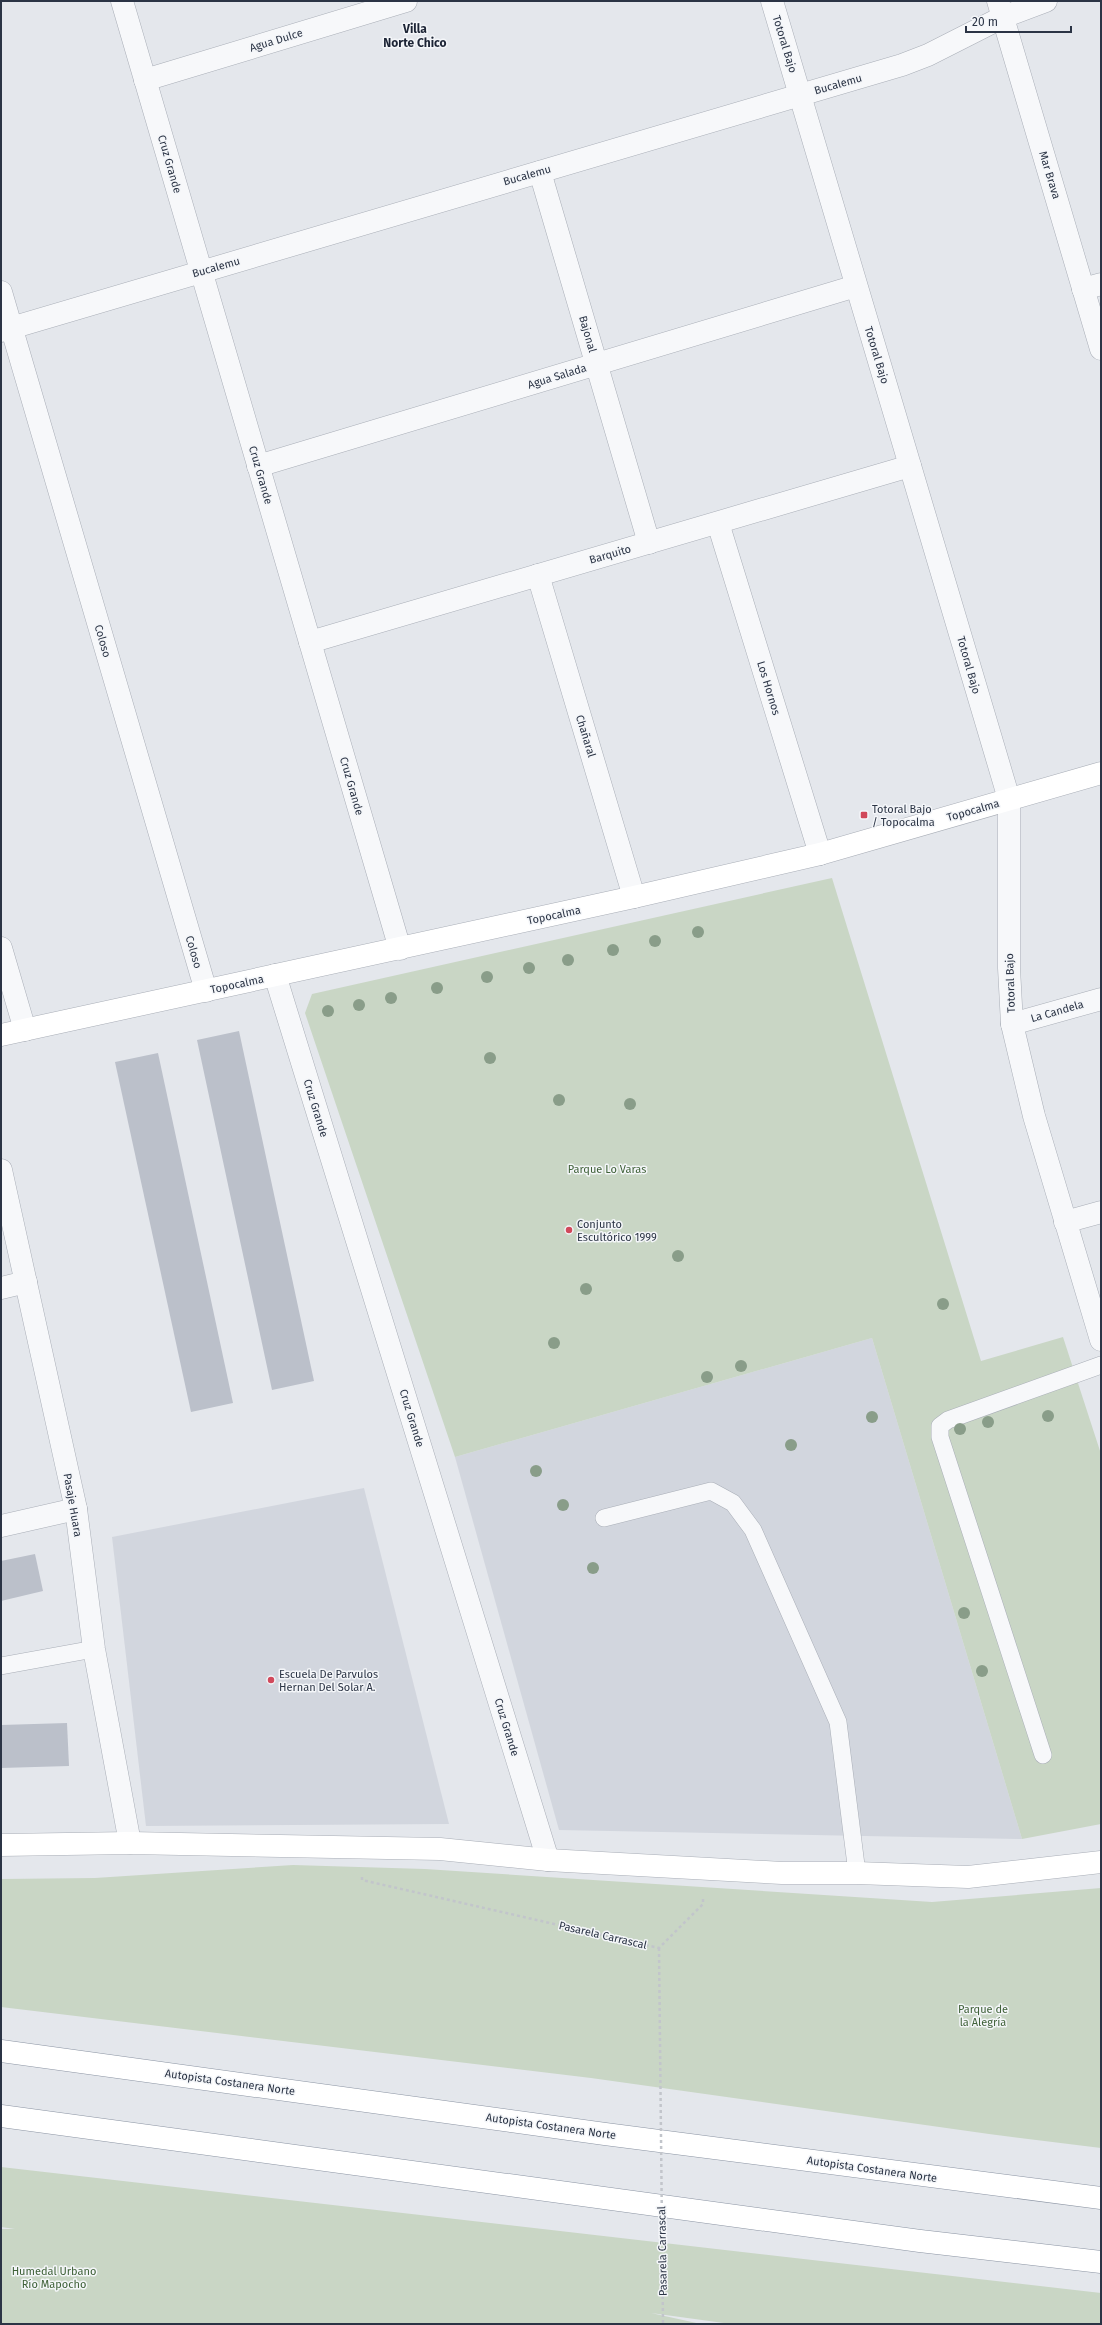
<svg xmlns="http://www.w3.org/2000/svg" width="1102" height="2325" font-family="'Fira Sans',sans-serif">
	<rect width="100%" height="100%" fill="#e4e7ec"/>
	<g fill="#d2d6de">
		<path d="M872,1338L1022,1839L559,1830L455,1457Z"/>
		<path d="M364,1488L449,1824L146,1826L112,1537Z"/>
	</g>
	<g fill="#c9d6c5">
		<path d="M832,878L981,1361L1063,1337L1101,1454V1824L1022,1839L872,1338L455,1457L305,1013L312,994Z"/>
		<path d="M293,1865L425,1869L932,1902L1101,1888V2148L989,2134L591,2078L1,2007V1879L95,1878Z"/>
		<path d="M1,2167L1101,2293V2324H731L651,2313L701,2324H1V2229H15L1,2227Z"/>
	</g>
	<g fill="#bbc0ca">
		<path d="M239,1031L314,1381L272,1390L197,1040Z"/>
		<path d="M158,1053L233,1403L191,1412L115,1062Z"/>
		<path d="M35,1554L43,1591L1,1601V1561Z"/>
		<path d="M67,1723L69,1766L1,1768V1725Z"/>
	</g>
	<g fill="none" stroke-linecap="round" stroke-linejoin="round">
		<defs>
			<g id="lane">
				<path d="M604,1518L711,1491L733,1503L753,1530L838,1722L857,1873"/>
				<path d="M1,1666L94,1649"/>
				<path d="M1043,1755L940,1437V1426L948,1420L1101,1365"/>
			</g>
			<g id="street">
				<path d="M122,1L400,949"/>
				<path d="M772,1L1009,799V968L1012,1024L1034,1116L1101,1340"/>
				<path d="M998,1L1101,349"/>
				<path d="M145,80L406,1"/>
				<path d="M540,172L649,543"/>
				<path d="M1083,289L1101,284"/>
				<path d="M1,292L206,991"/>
				<path d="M1,331L902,65L928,55L1003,17L1046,1"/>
				<path d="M258,466L856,286"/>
				<path d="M718,523L820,854"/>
				<path d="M538,575L634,897"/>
				<path d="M310,642L910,466"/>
				<path d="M1,948L25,1030"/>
				<path d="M275,975L548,1860"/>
				<path d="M1012,1024L1101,999"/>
				<path d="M1,1170L76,1509L94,1649L130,1843"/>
				<path d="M1065,1222L1101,1212"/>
				<path d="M1,1288L26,1282"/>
				<path d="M1,1526L76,1509"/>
			</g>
			<g id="secondary">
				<path d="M1,1035L634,897L820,854L1101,773"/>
				<path d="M1,1845L130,1843L440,1849L548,1860L782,1873H857L968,1877L1101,1862"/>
			</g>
			<g id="highway">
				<path d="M1,2051L605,2134L1101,2198"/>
				<path d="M1,2116L920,2241L1101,2262"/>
			</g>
		</defs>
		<use href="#lane" stroke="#a9aeb7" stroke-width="18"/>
		<use href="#street" stroke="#a9aeb7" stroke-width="23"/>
		<use href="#secondary" stroke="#a9aeb7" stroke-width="23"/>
		<use href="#highway" stroke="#8b94a3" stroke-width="23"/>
		<path stroke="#c2c5cb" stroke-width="2.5" stroke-dasharray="3 3" stroke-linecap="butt" d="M362,1877V1880L659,1948L703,1904V1897"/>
		<use href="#lane" stroke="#f7f8fa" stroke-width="17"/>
		<use href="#street" stroke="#f7f8fa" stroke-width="22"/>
		<use href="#secondary" stroke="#fff" stroke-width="22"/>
		<use href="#highway" stroke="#fff" stroke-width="22"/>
		<path stroke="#c2c5cb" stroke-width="2.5" stroke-dasharray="3 3" stroke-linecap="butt" d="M659,1948L663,2324"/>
	</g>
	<g fill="#899d89">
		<circle cx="698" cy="932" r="6"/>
		<circle cx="655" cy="941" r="6"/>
		<circle cx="613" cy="950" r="6"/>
		<circle cx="568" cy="960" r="6"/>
		<circle cx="529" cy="968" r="6"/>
		<circle cx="487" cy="977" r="6"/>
		<circle cx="437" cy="988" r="6"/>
		<circle cx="391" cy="998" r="6"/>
		<circle cx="359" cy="1005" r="6"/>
		<circle cx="328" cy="1011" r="6"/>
		<circle cx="490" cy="1058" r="6"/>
		<circle cx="559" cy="1100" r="6"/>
		<circle cx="630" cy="1104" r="6"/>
		<circle cx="678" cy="1256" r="6"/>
		<circle cx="586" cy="1289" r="6"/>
		<circle cx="943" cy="1304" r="6"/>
		<circle cx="554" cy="1343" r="6"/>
		<circle cx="741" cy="1366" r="6"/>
		<circle cx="707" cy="1377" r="6"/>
		<circle cx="1048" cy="1416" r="6"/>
		<circle cx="872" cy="1417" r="6"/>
		<circle cx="988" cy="1422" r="6"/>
		<circle cx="960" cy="1429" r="6"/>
		<circle cx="791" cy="1445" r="6"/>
		<circle cx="536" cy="1471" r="6"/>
		<circle cx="563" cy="1505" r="6"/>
		<circle cx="593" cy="1568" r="6"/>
		<circle cx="964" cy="1613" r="6"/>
		<circle cx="982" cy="1671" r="6"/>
	</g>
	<g fill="#d1495b" stroke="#f4f6f9" stroke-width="1.5">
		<rect x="860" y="811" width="8" height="8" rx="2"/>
		<circle cx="569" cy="1230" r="4"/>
		<circle cx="271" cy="1680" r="4"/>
	</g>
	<g text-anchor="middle" stroke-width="3" stroke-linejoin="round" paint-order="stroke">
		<g font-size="11" fill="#2b3445" stroke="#f4f6f9">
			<text transform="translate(276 40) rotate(-17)" y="4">Agua Dulce</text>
			<text transform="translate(785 44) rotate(73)" y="4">Totoral Bajo</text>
			<text transform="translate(838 84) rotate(-16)" y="4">Bucalemu</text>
			<text transform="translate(170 164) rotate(74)" y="4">Cruz Grande</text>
			<text transform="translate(527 175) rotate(-16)" y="4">Bucalemu</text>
			<text transform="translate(1050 175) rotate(73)" y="4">Mar Brava</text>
			<text transform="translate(216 267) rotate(-16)" y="4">Bucalemu</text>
			<text transform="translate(588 334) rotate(74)" y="4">Bajonal</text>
			<text transform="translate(877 355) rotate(73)" y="4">Totoral Bajo</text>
			<text transform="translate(557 376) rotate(-17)" y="4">Agua Salada</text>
			<text transform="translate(261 475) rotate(74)" y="4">Cruz Grande</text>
			<text transform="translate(610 554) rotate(-16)" y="4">Barquito</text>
			<text transform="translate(103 641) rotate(74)" y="4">Coloso</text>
			<text transform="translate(969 665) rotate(74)" y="4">Totoral Bajo</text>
			<text transform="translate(769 688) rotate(73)" y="4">Los Hornos</text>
			<text transform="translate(586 736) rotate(73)" y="4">Chañaral</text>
			<text transform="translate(352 786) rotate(74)" y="4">Cruz Grande</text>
			<text transform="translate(973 810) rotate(-16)" y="4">Topocalma</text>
			<text transform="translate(554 915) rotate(-12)" y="4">Topocalma</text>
			<text transform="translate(194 952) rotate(74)" y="4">Coloso</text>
			<text transform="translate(1010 983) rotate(-92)" y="4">Totoral Bajo</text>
			<text transform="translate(237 984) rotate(-12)" y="4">Topocalma</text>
			<text transform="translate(1057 1011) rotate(-16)" y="4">La Candela</text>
			<text transform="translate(316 1108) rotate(73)" y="4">Cruz Grande</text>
			<text transform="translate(412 1418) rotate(73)" y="4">Cruz Grande</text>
			<text transform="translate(73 1505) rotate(80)" y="4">Pasaje Huara</text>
			<text transform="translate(507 1727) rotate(73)" y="4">Cruz Grande</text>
			<text transform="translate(603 1935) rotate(13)" y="4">Pasarela Carrascal</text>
			<text transform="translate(230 2082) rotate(8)" y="4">Autopista Costanera Norte</text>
			<text transform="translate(551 2126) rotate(8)" y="4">Autopista Costanera Norte</text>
			<text transform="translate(872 2169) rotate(8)" y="4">Autopista Costanera Norte</text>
			<text transform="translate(662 2251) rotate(-91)" y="4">Pasarela Carrascal</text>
		</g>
		<g font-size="11" fill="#2b3445" stroke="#f4f6f9" text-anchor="start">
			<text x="872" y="813">Totoral Bajo<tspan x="872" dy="13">/ Topocalma</tspan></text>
			<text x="577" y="1228">Conjunto<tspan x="577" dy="13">Escultórico 1999</tspan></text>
			<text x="279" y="1678">Escuela De Parvulos<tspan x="279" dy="13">Hernan Del Solar A.</tspan></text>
		</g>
		<g font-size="11" fill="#3f6138" stroke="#f4f6f9">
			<text x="607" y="1173">Parque Lo Varas</text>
			<text x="983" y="2013">Parque de<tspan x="983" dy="13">la Alegría</tspan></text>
			<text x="54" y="2275">Humedal Urbano<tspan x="54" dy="13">Río Mapocho</tspan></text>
		</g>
		<g font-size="12" font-weight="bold" fill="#1d2536" stroke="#f4f6f9">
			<text x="415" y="33">Villa<tspan x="415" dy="14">Norte Chico</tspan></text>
		</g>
	</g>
	<rect width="1102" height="2325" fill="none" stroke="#2b3445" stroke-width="4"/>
	<path d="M966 26v6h105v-6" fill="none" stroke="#2b3445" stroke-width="2"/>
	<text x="972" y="26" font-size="12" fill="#2b3445" stroke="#f4f6f9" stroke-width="3" paint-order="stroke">20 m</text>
</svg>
